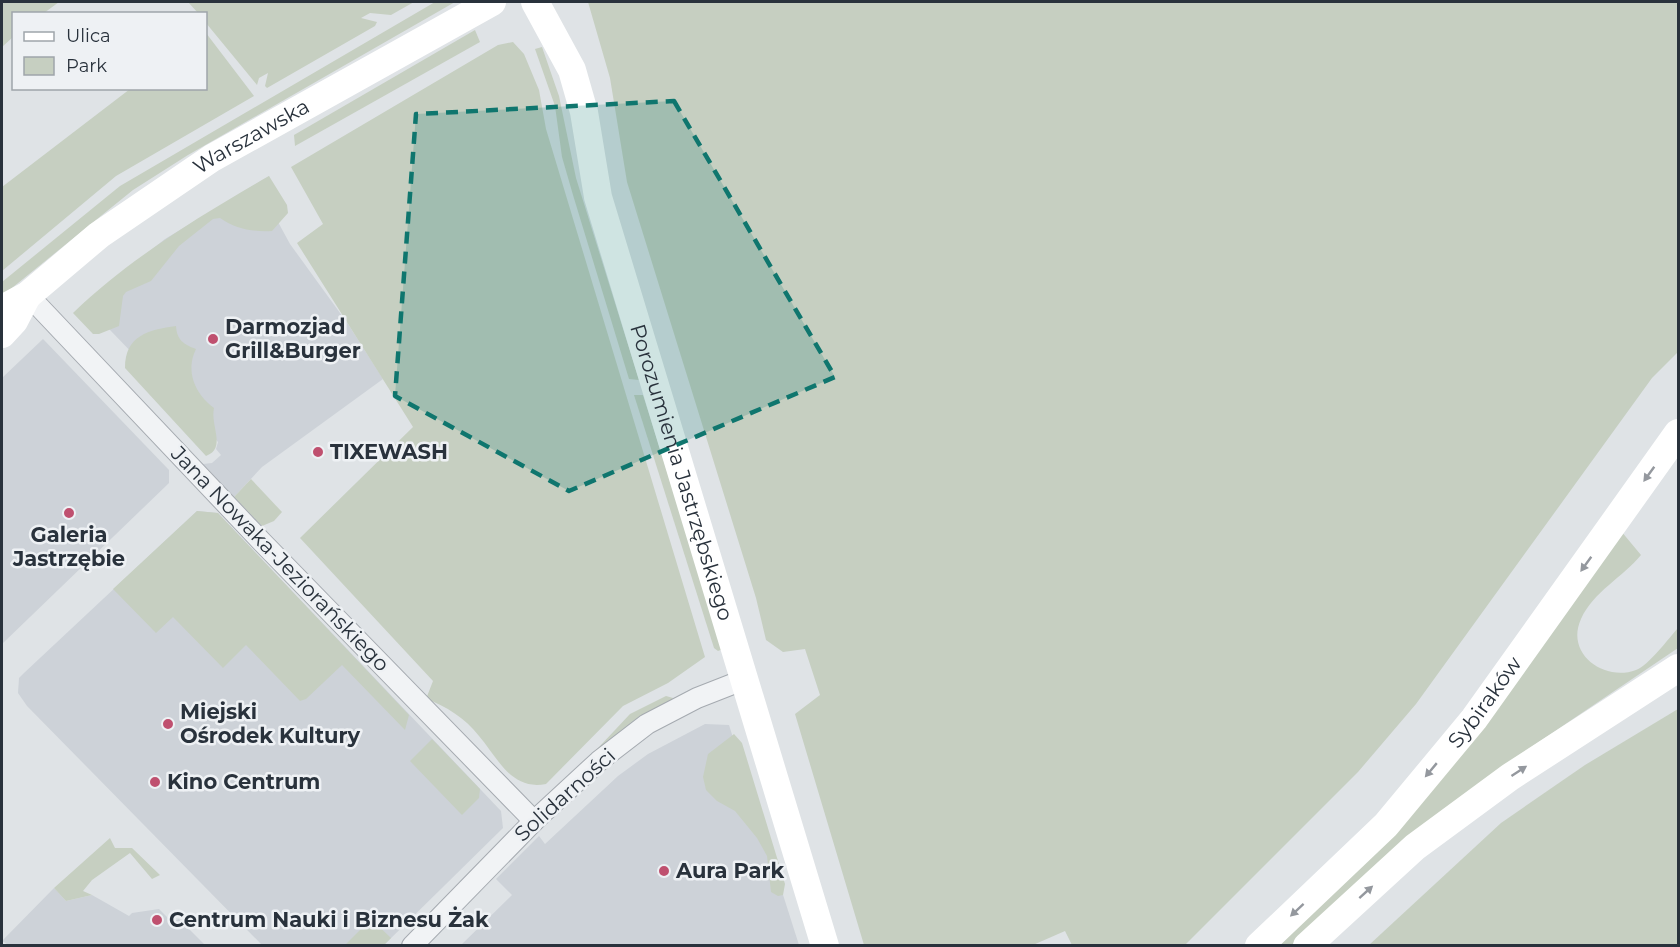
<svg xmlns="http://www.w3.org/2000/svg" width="1680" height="947" font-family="Montserrat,sans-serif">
	<rect width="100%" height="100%" fill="#dfe3e6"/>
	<g fill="#cdd2d8">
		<path d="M269,176L278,222L290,244L348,324L383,379L262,467L234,497L203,464L212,463L221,455L216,449L218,442L84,303L165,239Z"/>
		<path d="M43,339L169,470V483L2,644V378Z"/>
		<path d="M197,511L218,513L501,811L503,828L384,945H262L27,706L18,693L19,678L24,673Z"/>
		<path d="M705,724L729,725L799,945L460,946L512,895L496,879L539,836L545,844L618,776L648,754Z"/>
		<path d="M54,888L66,901L92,895L129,916L132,913L159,909L172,922L179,919L205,945L10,946L2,941Z"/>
	</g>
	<g fill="#c6cfc1">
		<path d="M2,2H59L44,13L14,14L13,37L2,47Z"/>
		<path d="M188,2H414L391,15L370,13L361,18L377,22L375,26L267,88L265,86L268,73L259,78L257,85L206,23V14L198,13Z"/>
		<path d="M435,2H455L188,155L133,190L2,296V282L120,186Z"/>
		<path d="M588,2H1678V352L1652,378L1416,704L1358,772L1185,945H1072L1065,931L1033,945H864L795,714L820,695L805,649L783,652L766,640L756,598L627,182L610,78Z"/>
		<path d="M475,30L480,42L295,146L294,135Z"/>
		<path d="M206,33L254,96L116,176L2,271V187L130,89L206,88Z"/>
		<path d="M513,42L524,54L539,90L546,129L705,657L668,683L623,706L546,784C511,791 498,758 479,736C465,718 446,706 426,699L433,681L300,538L413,427L297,243L323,224L291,167L498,45Z"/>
		<path d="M542,47L559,96L576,178L639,380L629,379L573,195L562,157L555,106L535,49Z"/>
		<path d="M269,176L287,205L288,213L272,231C252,232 236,229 220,218L213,219L179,246L151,281L126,292L123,296L119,326L99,334H93L73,313C130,258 200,216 269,176Z"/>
		<path d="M176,326C177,340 183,344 196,349C185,371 195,394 214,408C210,426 227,448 206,456L125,368C125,335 149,330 176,326Z"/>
		<path d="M634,395H643L723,649L718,651L714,648Z"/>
		<path d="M251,479L282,512L274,521L262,526L234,497Z"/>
		<path d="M197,511L218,513L409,715L405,730L342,665L306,699L300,701L246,645L223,668L173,617L156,633L113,589Z"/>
		<path d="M1621,531L1641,555C1623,577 1593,592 1581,619C1565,654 1604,682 1636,670C1648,666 1669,638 1678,628V648L1530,748L1379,865L1292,945L1274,946Z"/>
		<path d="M666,696L673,698L671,702L584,763L630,714Z"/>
		<path d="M1678,709V945H1369L1501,823L1585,765Z"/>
		<path d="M734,734L742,743L785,884L783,895L778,896L771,892L767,856L757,838L735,811L717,801L706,790L703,777L708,754Z"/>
		<path d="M432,739L480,789L479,798L462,815L410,761Z"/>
		<path d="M110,838L115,848H132L160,875L152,879L130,853L92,880L83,891L92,895L66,901L54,888Z"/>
		<path d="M371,919L391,938L384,945H345Z"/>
	</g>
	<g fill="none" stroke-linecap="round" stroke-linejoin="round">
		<defs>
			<g id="street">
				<path d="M28,295L262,542L534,821"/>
				<path d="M412,946L534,821L599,761L647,724L697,698L743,680"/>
			</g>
		</defs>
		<use href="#street" stroke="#a5aab0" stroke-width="22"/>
		<use href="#street" stroke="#f1f3f5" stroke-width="20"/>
		<g stroke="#fff" stroke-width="28">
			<path id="s1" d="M535,2L572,70L584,112L598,197L825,946"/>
			<path id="s2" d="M2,309L28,295L99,235L212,158L492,2"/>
			<path d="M2,334L14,321L27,296"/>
			<path id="s3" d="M1259,946L1386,825L1474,719L1678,433"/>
			<path d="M1307,946L1415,847L1510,777L1678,668"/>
		</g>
	</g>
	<defs><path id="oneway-solid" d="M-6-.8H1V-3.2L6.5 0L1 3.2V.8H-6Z" transform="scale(1.5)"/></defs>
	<g fill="#94989e">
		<use href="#oneway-solid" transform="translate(1649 474) rotate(126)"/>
		<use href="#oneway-solid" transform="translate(1586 564) rotate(126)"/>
		<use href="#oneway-solid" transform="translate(1431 770) rotate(130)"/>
		<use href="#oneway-solid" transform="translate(1519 771) rotate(-33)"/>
		<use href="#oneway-solid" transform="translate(1366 892) rotate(-42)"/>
		<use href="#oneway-solid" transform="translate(1297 910) rotate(137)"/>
	</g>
	<path fill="#0f766e" fill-opacity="0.2" stroke="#0f766e" stroke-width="4.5" stroke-dasharray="12 8" stroke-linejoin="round" d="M674,101L835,377L569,491L395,396L416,114Z"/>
	<g fill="#bf506f" stroke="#eef1f4" stroke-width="2">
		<circle cx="213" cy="339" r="6"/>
		<circle cx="318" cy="452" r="6"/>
		<circle cx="69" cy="513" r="6"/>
		<circle cx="168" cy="724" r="6"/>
		<circle cx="155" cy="782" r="6"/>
		<circle cx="664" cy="871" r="6"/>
		<circle cx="157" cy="920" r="6"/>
	</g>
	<g text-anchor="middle" stroke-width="5" stroke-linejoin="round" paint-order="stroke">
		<g font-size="21" fill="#29323c" stroke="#eef1f4">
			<text dy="7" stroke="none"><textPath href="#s2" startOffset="304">Warszawska</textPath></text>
			<text dy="7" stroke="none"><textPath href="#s1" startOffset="495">Porozumienia Jastrzębskiego</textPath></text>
			<text transform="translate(280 559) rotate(46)" y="7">Jana Nowaka-Jeziorańskiego</text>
			<text dy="7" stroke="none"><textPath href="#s3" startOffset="333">Sybiraków</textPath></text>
			<text transform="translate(565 795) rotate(-42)" y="7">Solidarności</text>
		</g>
		<g font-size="21" font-weight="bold" fill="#29323c" stroke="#eef1f4" text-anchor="start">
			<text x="225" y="334">Darmozjad<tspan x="225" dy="24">Grill&amp;Burger</tspan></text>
			<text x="330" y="459">TIXEWASH</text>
			<text x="69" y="542" text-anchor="middle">Galeria<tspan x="69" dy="24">Jastrzębie</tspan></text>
			<text x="180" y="719">Miejski<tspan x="180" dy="24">Ośrodek Kultury</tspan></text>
			<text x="167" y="789">Kino Centrum</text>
			<text x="676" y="878">Aura Park</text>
			<text x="169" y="927">Centrum Nauki i Biznesu Żak</text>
		</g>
	</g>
	<rect width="1680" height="947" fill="none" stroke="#29323c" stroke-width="6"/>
	<rect x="12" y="12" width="195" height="78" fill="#eef1f4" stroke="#9fa5aa" stroke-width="1.5"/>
	<rect x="24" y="32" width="30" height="9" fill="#ffffff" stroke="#9fa5aa" stroke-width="1.5"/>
	<text x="66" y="42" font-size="18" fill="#29323c">Ulica</text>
	<rect x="24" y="57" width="30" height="18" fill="#c6cfc1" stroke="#9fa5aa" stroke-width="1.5"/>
	<text x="66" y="72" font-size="18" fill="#29323c">Park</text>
</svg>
